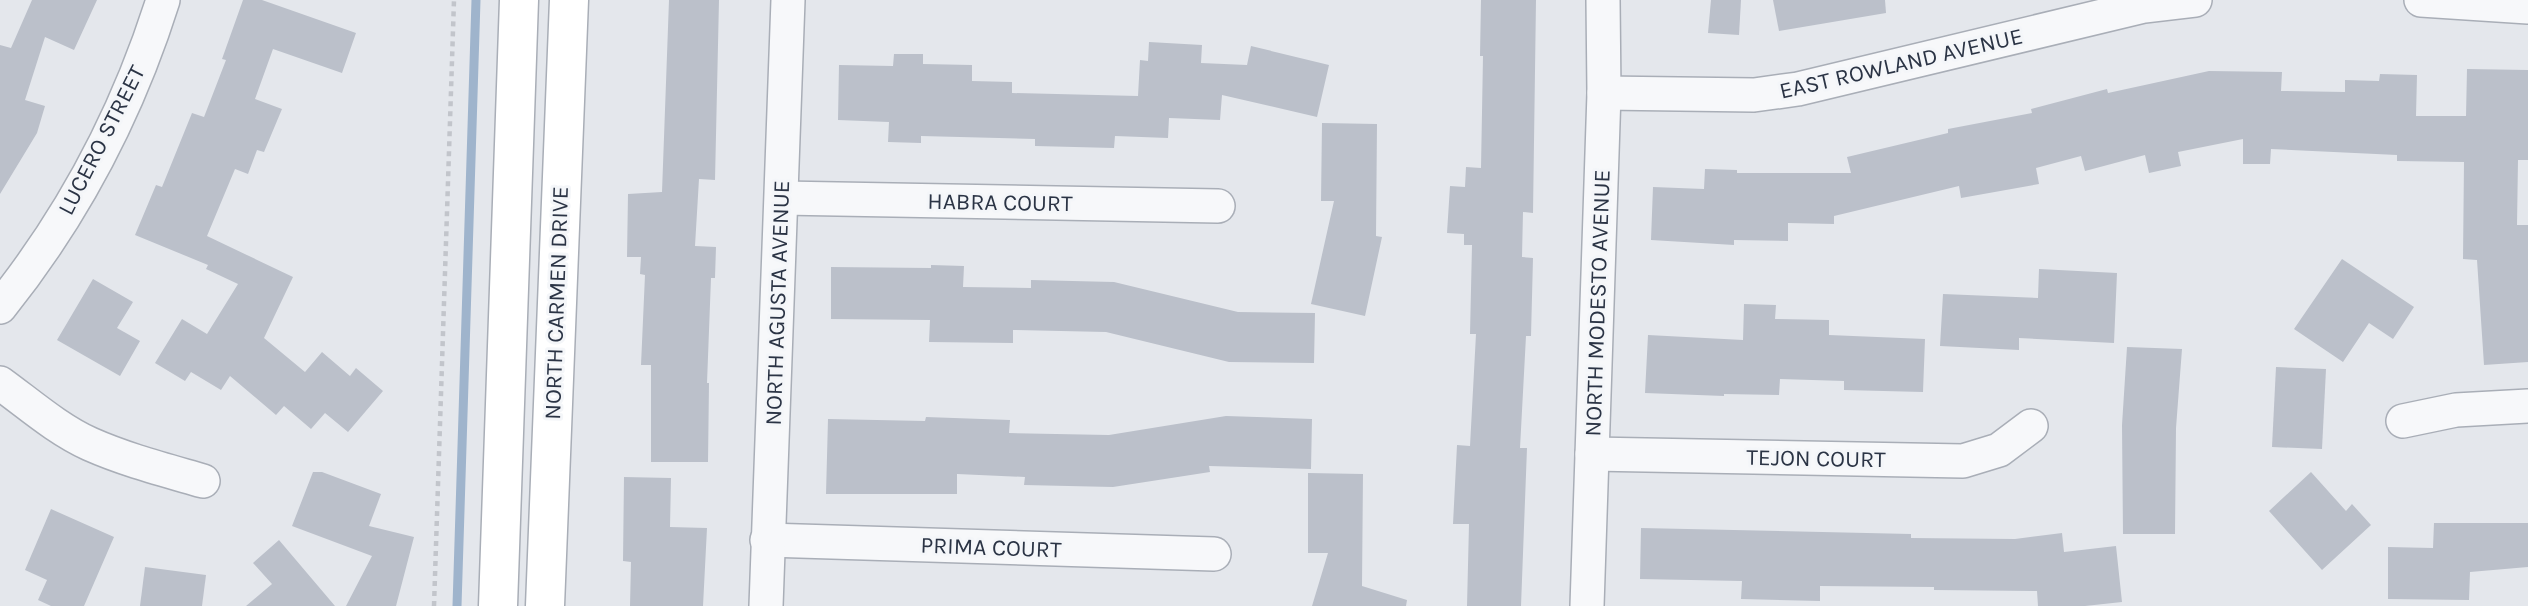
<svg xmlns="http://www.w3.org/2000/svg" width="2528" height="606" font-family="Karla,sans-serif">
	<rect width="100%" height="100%" fill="#e4e7ec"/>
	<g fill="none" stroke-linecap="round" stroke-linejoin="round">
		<path stroke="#9fb4cc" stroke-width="9" d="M457,606L476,0"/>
	</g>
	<g fill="#bbc0ca">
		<path d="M32,0H97L74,50L45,37L25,100L45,106L37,133L0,194V45L11,48Z"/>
		<path d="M243,0H262L356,33L342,73L273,49L255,99L282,109L264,152L257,150L248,174L235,169L207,236L293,277L264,338L305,372L322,352L350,376L356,368L383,391L348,432L325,413L311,429L284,406L276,415L230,376L221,390L191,372L185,381L155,363L182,319L207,334L238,284L206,269L208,265L135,235L156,185L162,187L192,113L204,117L226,60L222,59Z"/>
		<path d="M669,0H719L715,180L699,179L695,246L716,247L715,278H711L707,383H709L708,462H651V365H641L645,275L640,274L641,257H627L628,194L662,192Z"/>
		<path d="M1481,0H1536L1533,213L1523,212L1522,257L1533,258L1531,336H1526L1520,448H1527L1521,606H1467L1469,524H1453L1457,445L1470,446L1476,334H1470L1472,245H1464V234L1447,233L1450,186L1465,187L1466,167L1481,168L1483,56H1480Z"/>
		<path d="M1711,0H1741L1739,35L1708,33Z"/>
		<path d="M1773,0H1885L1886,13L1779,31Z"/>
		<path d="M1149,42L1202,45L1201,63L1247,65L1251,46L1329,65L1317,117L1222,95L1220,120L1169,118L1168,138L1115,136L1114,148L1035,146V139L921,136V143L888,142L889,122L838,120L839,65L893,66L894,54H923V64L972,65V81L1012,82V93L1138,96L1140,60L1148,61Z"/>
		<path d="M2467,69L2528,70V160H2518L2517,225H2528V362L2484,365L2477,260L2463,259L2464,162L2397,161V155L2271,149L2270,164H2243V139L2178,152L2181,166L2149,173L2145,155L2085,171L2081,156L2036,168L2039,184L1961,198L1959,186L1834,216V224L1788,223V241L1734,240V245L1651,240L1653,187L1704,189L1705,169L1737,170V173H1851L1847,157L1948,133V129L2032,113L2031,109L2107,89L2108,93L2209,71L2282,72L2281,91L2345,92V80L2379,81L2380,74L2417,75L2416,116H2466Z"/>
		<path d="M1322,123L1377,124L1376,236L1382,237L1365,316L1311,304L1334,201H1321Z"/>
		<path d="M2342,259L2414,307L2393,339L2369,323L2343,362L2294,329Z"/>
		<path d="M931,265L964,266L963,287L1031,288V280L1114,282L1238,312L1315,313L1314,363L1229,362L1106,332L1013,330V343L929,342L930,320L831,319V267L931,268Z"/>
		<path d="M2039,269L2117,273L2114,343L2019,338V350L1940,346L1943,294L2038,298Z"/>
		<path d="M93,279L133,302L117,328L140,341L120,376L57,340Z"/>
		<path d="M1744,304L1776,305L1775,319L1829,320V335L1925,339L1923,392L1844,390V381L1780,379L1779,395L1724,394V396L1645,393L1648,335L1743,340Z"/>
		<path d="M2127,347L2182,349L2176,428L2175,534H2123L2122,425Z"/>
		<path d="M2276,367L2326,369L2322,449L2272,447Z"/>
		<path d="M1226,416L1312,419L1311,469L1209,466L1210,472L1113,487L1024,485L1025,477L957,474V494H826L828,419L925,421L926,417L1010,420L1009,433L1109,435Z"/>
		<path d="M313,472H322L381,494L369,526L414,537L396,606H346L372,556L292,526Z"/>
		<path d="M2311,472L2346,511L2352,504L2371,525L2322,570L2269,511Z"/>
		<path d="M1308,473L1363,474L1362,586L1407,600L1406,606H1312L1328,553H1308Z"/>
		<path d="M624,477L671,478L670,527L707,528L703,606H630L631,562L623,561Z"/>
		<path d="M51,509L114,537L84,606H51L38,600L47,580L25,570Z"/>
		<path d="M2434,523H2528V567L2470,572L2469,600L2388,599V547L2433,548Z"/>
		<path d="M1641,528L1911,534V538L2015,539L2062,533L2064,552L2116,546L2122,602L2085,606H2038L2037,591L1934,590V587L1820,586V601L1741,599L1742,581L1640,579Z"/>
		<path d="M279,540L335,606H246L272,584L253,563Z"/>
		<path d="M145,567L206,575L202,606H140Z"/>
	</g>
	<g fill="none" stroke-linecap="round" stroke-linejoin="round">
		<defs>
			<g id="street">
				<path d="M2421,0L2528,7"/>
				<path d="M1604,93L1754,95L1798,89L2144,6L2195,0"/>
				<path d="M782,198L1218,206"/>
				<path d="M0,307C73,216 128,111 163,0"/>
				<path d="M0,383C29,404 57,429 90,444C126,460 165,470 203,481"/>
				<path d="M2403,421L2456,410L2528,406"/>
				<path d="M1592,454L1963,461L1999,450L2031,426"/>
				<path d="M767,540L1214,554"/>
				<path d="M766,606L788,0"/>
				<path d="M1587,606L1604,93L1603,0"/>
			</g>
			<g id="secondary">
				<path d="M498,606L519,0"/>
				<path d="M545,606L569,0"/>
			</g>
		</defs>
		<use href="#street" stroke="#a9aeb7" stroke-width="36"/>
		<use href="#secondary" stroke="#a9aeb7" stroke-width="41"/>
		<path stroke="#c2c5cb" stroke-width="4.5" stroke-dasharray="5 5" stroke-linecap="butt" d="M434,606L454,0"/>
		<use href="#street" stroke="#f7f8fa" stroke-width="33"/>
		<use href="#secondary" stroke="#fff" stroke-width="38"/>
	</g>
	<g text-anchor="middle" stroke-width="6" stroke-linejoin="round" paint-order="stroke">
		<g font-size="23" fill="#2b3445" stroke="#f4f6f9">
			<text transform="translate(1901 63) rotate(-13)" y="8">EAST ROWLAND AVENUE</text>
			<text transform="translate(101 140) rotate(-63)" y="8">LUCERO STREET</text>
			<text transform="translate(1000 202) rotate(1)" y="8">HABRA COURT</text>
			<text transform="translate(556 303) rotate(-88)" y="8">NORTH CARMEN DRIVE</text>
			<text transform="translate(777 303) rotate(-88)" y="8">NORTH AGUSTA AVENUE</text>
			<text transform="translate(1597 303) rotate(-88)" y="8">NORTH MODESTO AVENUE</text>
			<text transform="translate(1816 458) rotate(1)" y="8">TEJON COURT</text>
			<text transform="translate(991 547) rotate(2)" y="8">PRIMA COURT</text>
		</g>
	</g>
</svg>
